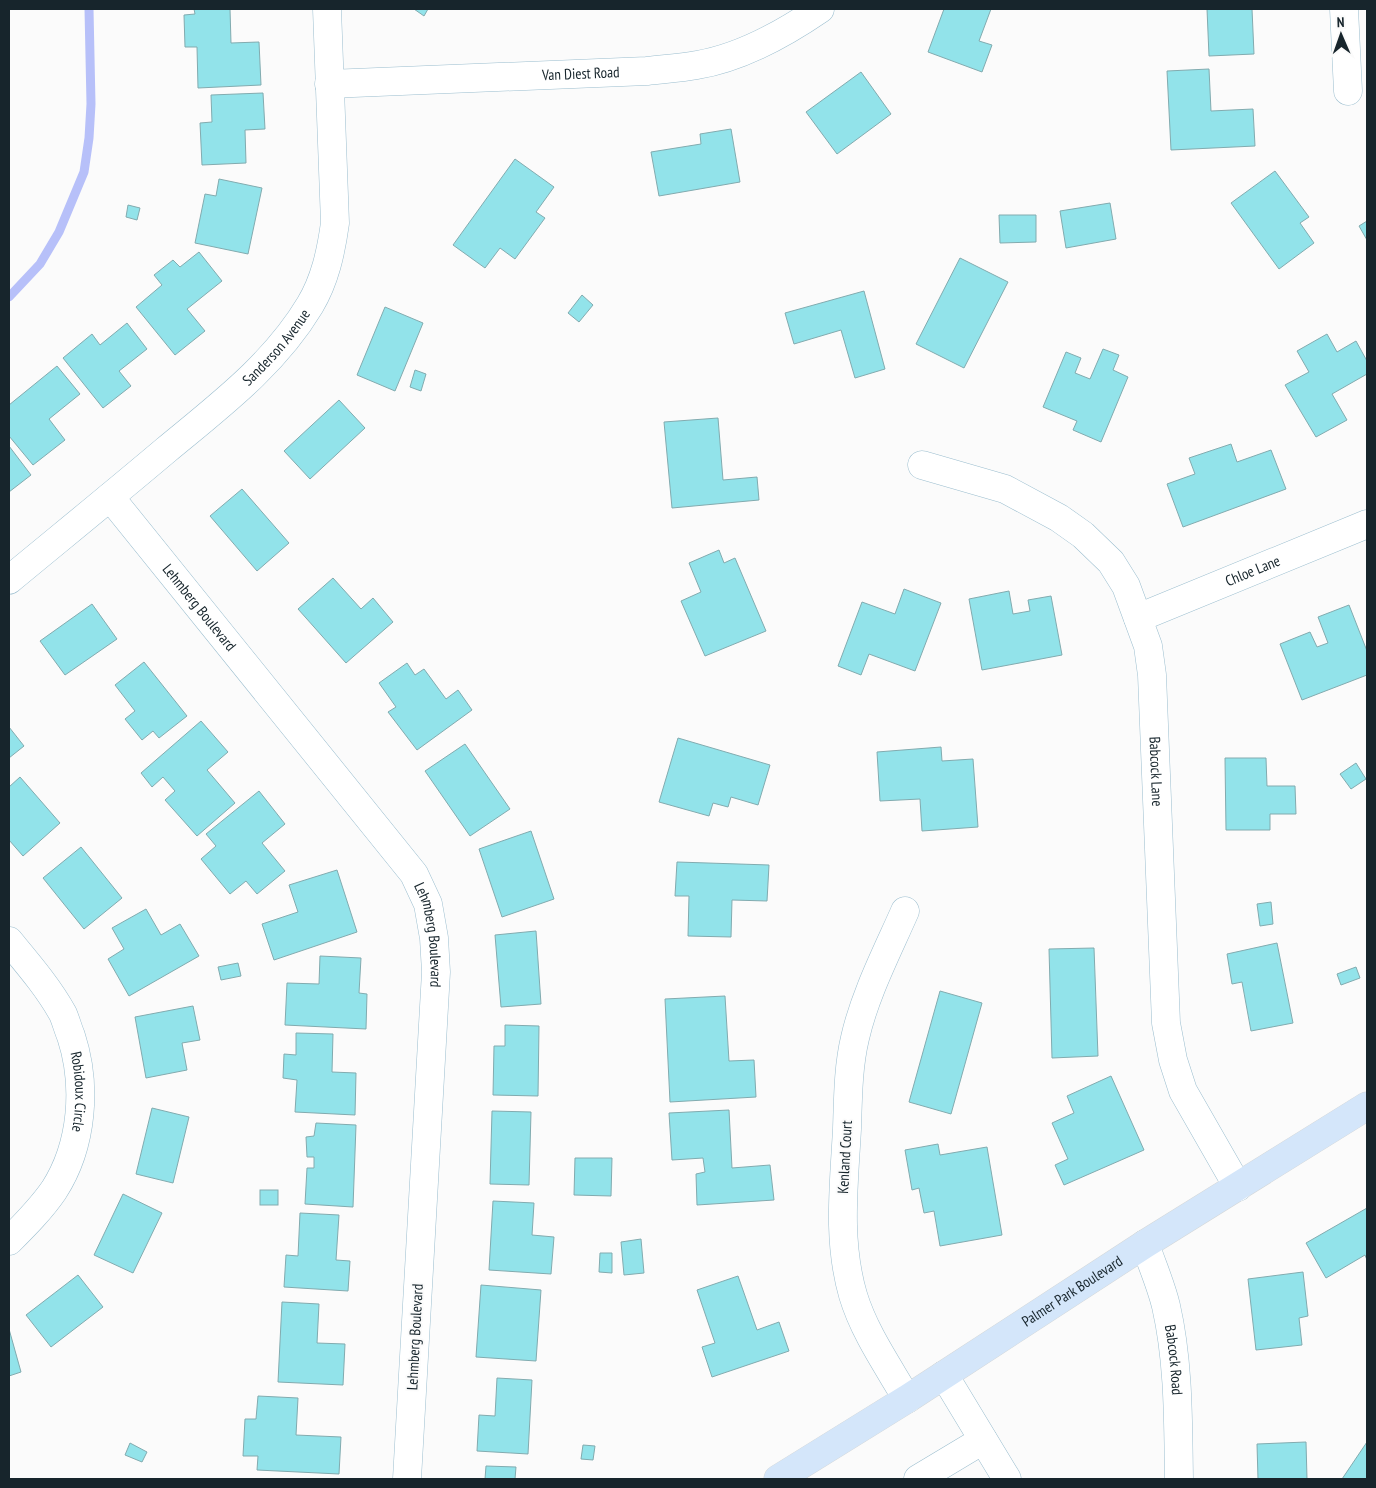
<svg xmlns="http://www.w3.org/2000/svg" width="1376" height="1488" font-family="'PT Sans Narrow',sans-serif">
	<rect width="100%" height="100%" fill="#fbfbfb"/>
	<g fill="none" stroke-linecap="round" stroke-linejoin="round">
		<path stroke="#b7c0f9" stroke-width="9" d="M9,297L40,264L59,232L84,172L89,138L91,104L89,9"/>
	</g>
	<g fill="#92e3ea" stroke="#82abaf">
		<path d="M194,9H230L231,43L259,42L261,85L198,88L197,47H185L184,15L195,14Z"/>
		<path d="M414,9H428L424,16Z"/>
		<path d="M944,9H991L979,41L992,45L982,72L928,52Z"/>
		<path d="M1207,9H1252L1254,54L1209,56Z"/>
		<path d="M1209,69L1211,111L1253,109L1255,146L1171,150L1167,71Z"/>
		<path d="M861,72L891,114L837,154L806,112Z"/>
		<path d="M263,93L265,129L245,130L246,163L202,165L200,123L212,122L211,95Z"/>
		<path d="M731,129L740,182L659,196L651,152L701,144L700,134Z"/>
		<path d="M515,159L554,187L536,212L545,218L515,259L500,248L485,268L453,245Z"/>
		<path d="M1275,171L1309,217L1300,223L1314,243L1279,269L1231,203Z"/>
		<path d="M219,179L262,188L248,254L195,243L205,194L216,196Z"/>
		<path d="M1110,203L1116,239L1066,248L1060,211Z"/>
		<path d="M128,205L140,208L137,220L126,217Z"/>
		<path d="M999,215H1036V242L1000,243Z"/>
		<path d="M1367,221V240L1359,226Z"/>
		<path d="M199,252L222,281L187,309L205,331L175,355L136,307L162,285L154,275L173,260L180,267Z"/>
		<path d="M960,258L1008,282L964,368L916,344Z"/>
		<path d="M864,291L885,369L855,378L841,330L794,344L785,313Z"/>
		<path d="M582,295L593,305L579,322L568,313Z"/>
		<path d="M385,307L423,323L395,391L357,375Z"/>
		<path d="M127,323L147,349L119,371L131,386L103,408L63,358L92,334L100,345Z"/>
		<path d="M1327,334L1337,352L1356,341L1367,361V374L1332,394L1347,420L1316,437L1285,385L1309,372L1297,351Z"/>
		<path d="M1103,349L1119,355L1113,370L1128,377L1101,442L1073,430L1077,421L1043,407L1066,352L1081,358L1075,373L1090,379Z"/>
		<path d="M57,366L80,394L49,419L65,440L33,465L9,436V405Z"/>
		<path d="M415,370L426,374L421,391L410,387Z"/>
		<path d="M339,400L365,428L310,479L284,451Z"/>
		<path d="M718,418L723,480L757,477L759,500L672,508L664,422Z"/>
		<path d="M1231,444L1237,462L1271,450L1286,489L1183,527L1167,484L1195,474L1189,458Z"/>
		<path d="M9,446L31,475L9,492Z"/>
		<path d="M242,489L289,543L257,571L210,516Z"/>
		<path d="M719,550L724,563L735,558L766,631L705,656L681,601L701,592L689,563Z"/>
		<path d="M333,578L361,609L373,598L393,622L346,663L298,609Z"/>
		<path d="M904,589L941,603L915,671L869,654L861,675L838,666L862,602L895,614Z"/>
		<path d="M1009,591L1013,614L1030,611L1028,600L1051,596L1062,655L982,670L969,599Z"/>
		<path d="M92,604L117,639L65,675L40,641Z"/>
		<path d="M1349,605L1367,651V675L1302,700L1280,644L1310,632L1317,647L1328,643L1318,617Z"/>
		<path d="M144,662L187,716L159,738L153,731L142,740L125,719L135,711L115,685Z"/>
		<path d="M407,663L415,675L424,669L446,699L458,690L472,710L417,750L388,712L396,707L379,683Z"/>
		<path d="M201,721L228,752L207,770L235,803L197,836L165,800L175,791L163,777L152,787L141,773Z"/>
		<path d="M9,727L24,746L9,758Z"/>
		<path d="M678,738L770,765L758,805L731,797L728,807L713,803L709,816L659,802Z"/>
		<path d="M465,744L510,809L470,836L425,771Z"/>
		<path d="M941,747L942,761L973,759L978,827L922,831L920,799L880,801L877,752Z"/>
		<path d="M1225,758H1266L1267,786H1295L1296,814H1270V830H1226Z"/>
		<path d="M1356,763L1366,779L1351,789L1340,774Z"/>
		<path d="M20,777L60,823L23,856L9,840V787Z"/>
		<path d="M259,791L285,824L262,843L285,871L257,894L246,881L230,894L201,859L216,846L206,834Z"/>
		<path d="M531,831L554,899L502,917L479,849Z"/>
		<path d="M81,847L122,898L84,929L43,878Z"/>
		<path d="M677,862L769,865L767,901L732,900L731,937L688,936L689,896H675Z"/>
		<path d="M337,870L357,932L274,960L262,924L298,912L289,885Z"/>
		<path d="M1271,902L1273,924L1260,926L1257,904Z"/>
		<path d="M146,909L161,935L180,924L199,956L129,996L108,959L124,949L112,928Z"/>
		<path d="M536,931L541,1004L501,1007L495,935Z"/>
		<path d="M1277,943L1293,1023L1251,1031L1242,982L1232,984L1227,954Z"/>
		<path d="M1094,948L1098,1056L1052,1058L1049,949Z"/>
		<path d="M320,956L361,958L359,993L367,994L366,1029L285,1025L287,983L319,984Z"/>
		<path d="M238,963L241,976L221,980L218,967Z"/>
		<path d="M1356,967L1360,978L1341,985L1337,974Z"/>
		<path d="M940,991L982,1003L951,1114L909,1102Z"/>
		<path d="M725,996L729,1061L754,1060L756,1097L670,1102L665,999Z"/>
		<path d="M193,1006L200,1040L182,1043L187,1070L146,1078L135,1017Z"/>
		<path d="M505,1025L539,1026L538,1096L493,1095L494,1046H505Z"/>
		<path d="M296,1033L333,1034L332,1072L356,1073L355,1115L295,1112L297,1080L283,1078L284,1054L296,1055Z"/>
		<path d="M1111,1076L1144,1150L1064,1185L1055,1165L1068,1159L1052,1123L1074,1113L1067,1096Z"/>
		<path d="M152,1108L189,1117L173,1183L136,1174Z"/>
		<path d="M729,1110L732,1168L770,1165L774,1200L697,1205L696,1174L705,1172L703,1158L672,1160L669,1113Z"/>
		<path d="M492,1111L531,1112L529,1185L490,1184Z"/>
		<path d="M316,1123L356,1125L353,1207L305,1204L307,1168H314V1157H307L306,1137L314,1136Z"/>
		<path d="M938,1144L940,1155L987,1147L1002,1235L940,1246L934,1211L924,1213L919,1188L912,1190L905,1150Z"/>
		<path d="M575,1158H612L611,1196L574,1195Z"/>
		<rect x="260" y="1190" width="18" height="15"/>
		<path d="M123,1194L162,1213L133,1273L94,1255Z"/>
		<path d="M493,1201L534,1203L532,1235L554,1237L551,1274L489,1270Z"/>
		<path d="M1367,1208V1260L1365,1255L1326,1278L1306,1243Z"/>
		<path d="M300,1213L339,1215L336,1260L350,1261L348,1291L284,1287L286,1255L298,1256Z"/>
		<path d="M641,1239L644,1273L624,1275L621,1242Z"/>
		<path d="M600,1253H612V1273L599,1272Z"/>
		<path d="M1303,1272L1308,1316L1299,1318L1302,1345L1256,1350L1248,1279Z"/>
		<path d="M78,1275L103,1307L51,1347L26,1315Z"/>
		<path d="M738,1276L757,1330L779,1322L789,1351L712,1377L702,1347L715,1343L697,1290Z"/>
		<path d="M481,1285L541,1290L536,1361L476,1357Z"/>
		<path d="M282,1302L319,1304L317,1343L345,1344L343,1385L278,1382Z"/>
		<path d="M9,1329L21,1372L9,1376Z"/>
		<path d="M497,1378L532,1380L528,1454L477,1451L479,1415L495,1416Z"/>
		<path d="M258,1396L298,1398L296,1435L341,1437L339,1474L257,1470L258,1456H243L245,1419H256Z"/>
		<path d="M1306,1442L1307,1479H1258L1257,1444Z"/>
		<path d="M1367,1442V1479H1342Z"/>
		<path d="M130,1443L147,1452L142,1462L125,1455Z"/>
		<path d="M583,1445L595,1446L593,1460L581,1459Z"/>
		<path d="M486,1466L516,1467L515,1479H485Z"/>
	</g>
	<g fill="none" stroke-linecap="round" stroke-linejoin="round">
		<defs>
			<g id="minor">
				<path d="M1344,9L1348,91"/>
				<path id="s1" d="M329,84L647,71C664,69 681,68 697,65C740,58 785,33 820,9"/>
				<path id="s2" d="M922,465L1005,489L1059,518L1083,535L1111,562L1126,586L1148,646L1152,675L1166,1023L1173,1060L1183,1091L1238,1187"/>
				<path id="s3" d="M110,497L414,874L428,904L434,938L436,972L407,1479"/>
				<path id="s4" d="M9,580C61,537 114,494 166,450C219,406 274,365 310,305C325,280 331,252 335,223L327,9"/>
				<path id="s5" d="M1138,618L1367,524"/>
				<path d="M905,911C887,952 865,994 855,1038C848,1067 848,1099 847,1129C844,1185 837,1240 853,1295C864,1332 888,1366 907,1399"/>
				<path id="s6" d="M9,941C28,964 48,987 63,1014C66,1021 68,1029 71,1036C87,1085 83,1145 54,1190C41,1209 25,1225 9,1241"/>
				<path id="s7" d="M1145,1244C1152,1265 1161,1285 1166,1306C1179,1363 1178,1422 1179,1479"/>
				<path d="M944,1375L1007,1479"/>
				<path d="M918,1479L983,1440"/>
			</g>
			<g id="major">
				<path id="s8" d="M778,1479L907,1399L1145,1244L1367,1106"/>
			</g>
		</defs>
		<use href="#minor" stroke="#9bbecf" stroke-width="29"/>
		<use href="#major" stroke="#d5d8d9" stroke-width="29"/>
		<use href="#minor" stroke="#fff" stroke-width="28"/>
		<use href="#major" stroke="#d4e6fa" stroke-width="28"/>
	</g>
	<g text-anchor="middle" stroke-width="4" stroke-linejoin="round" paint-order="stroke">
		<g font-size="15" fill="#17252c" stroke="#fbfbfb">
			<text dy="5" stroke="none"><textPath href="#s1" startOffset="252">Van Diest Road</textPath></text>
			<text dy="5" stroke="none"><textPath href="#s4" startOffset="355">Sanderson Avenue</textPath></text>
			<text dy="5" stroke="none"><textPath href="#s5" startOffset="124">Chloe Lane</textPath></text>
			<text dy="5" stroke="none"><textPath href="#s3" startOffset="142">Lehmberg Boulevard</textPath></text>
			<text dy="5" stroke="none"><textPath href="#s2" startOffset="434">Babcock Lane</textPath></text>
			<text dy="5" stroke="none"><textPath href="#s3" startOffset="548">Lehmberg Boulevard</textPath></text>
			<text dy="5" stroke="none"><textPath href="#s6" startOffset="171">Robidoux Circle</textPath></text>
			<text transform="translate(845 1157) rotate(-87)" y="5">Kenland Court</text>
			<text dy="5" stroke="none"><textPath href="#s8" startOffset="349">Palmer Park Boulevard</textPath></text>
			<text transform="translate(415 1337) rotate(-87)" y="5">Lehmberg Boulevard</text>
			<text dy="5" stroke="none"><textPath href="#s7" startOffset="120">Babcock Road</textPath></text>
		</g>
	</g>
	<rect width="1376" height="1488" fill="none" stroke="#17252c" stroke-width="20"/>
	<g transform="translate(1341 35) rotate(358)" stroke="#fbfbfb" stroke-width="4" paint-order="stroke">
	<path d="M0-4L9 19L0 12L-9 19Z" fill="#17252c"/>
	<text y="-8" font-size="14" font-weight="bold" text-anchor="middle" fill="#17252c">N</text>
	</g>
</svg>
